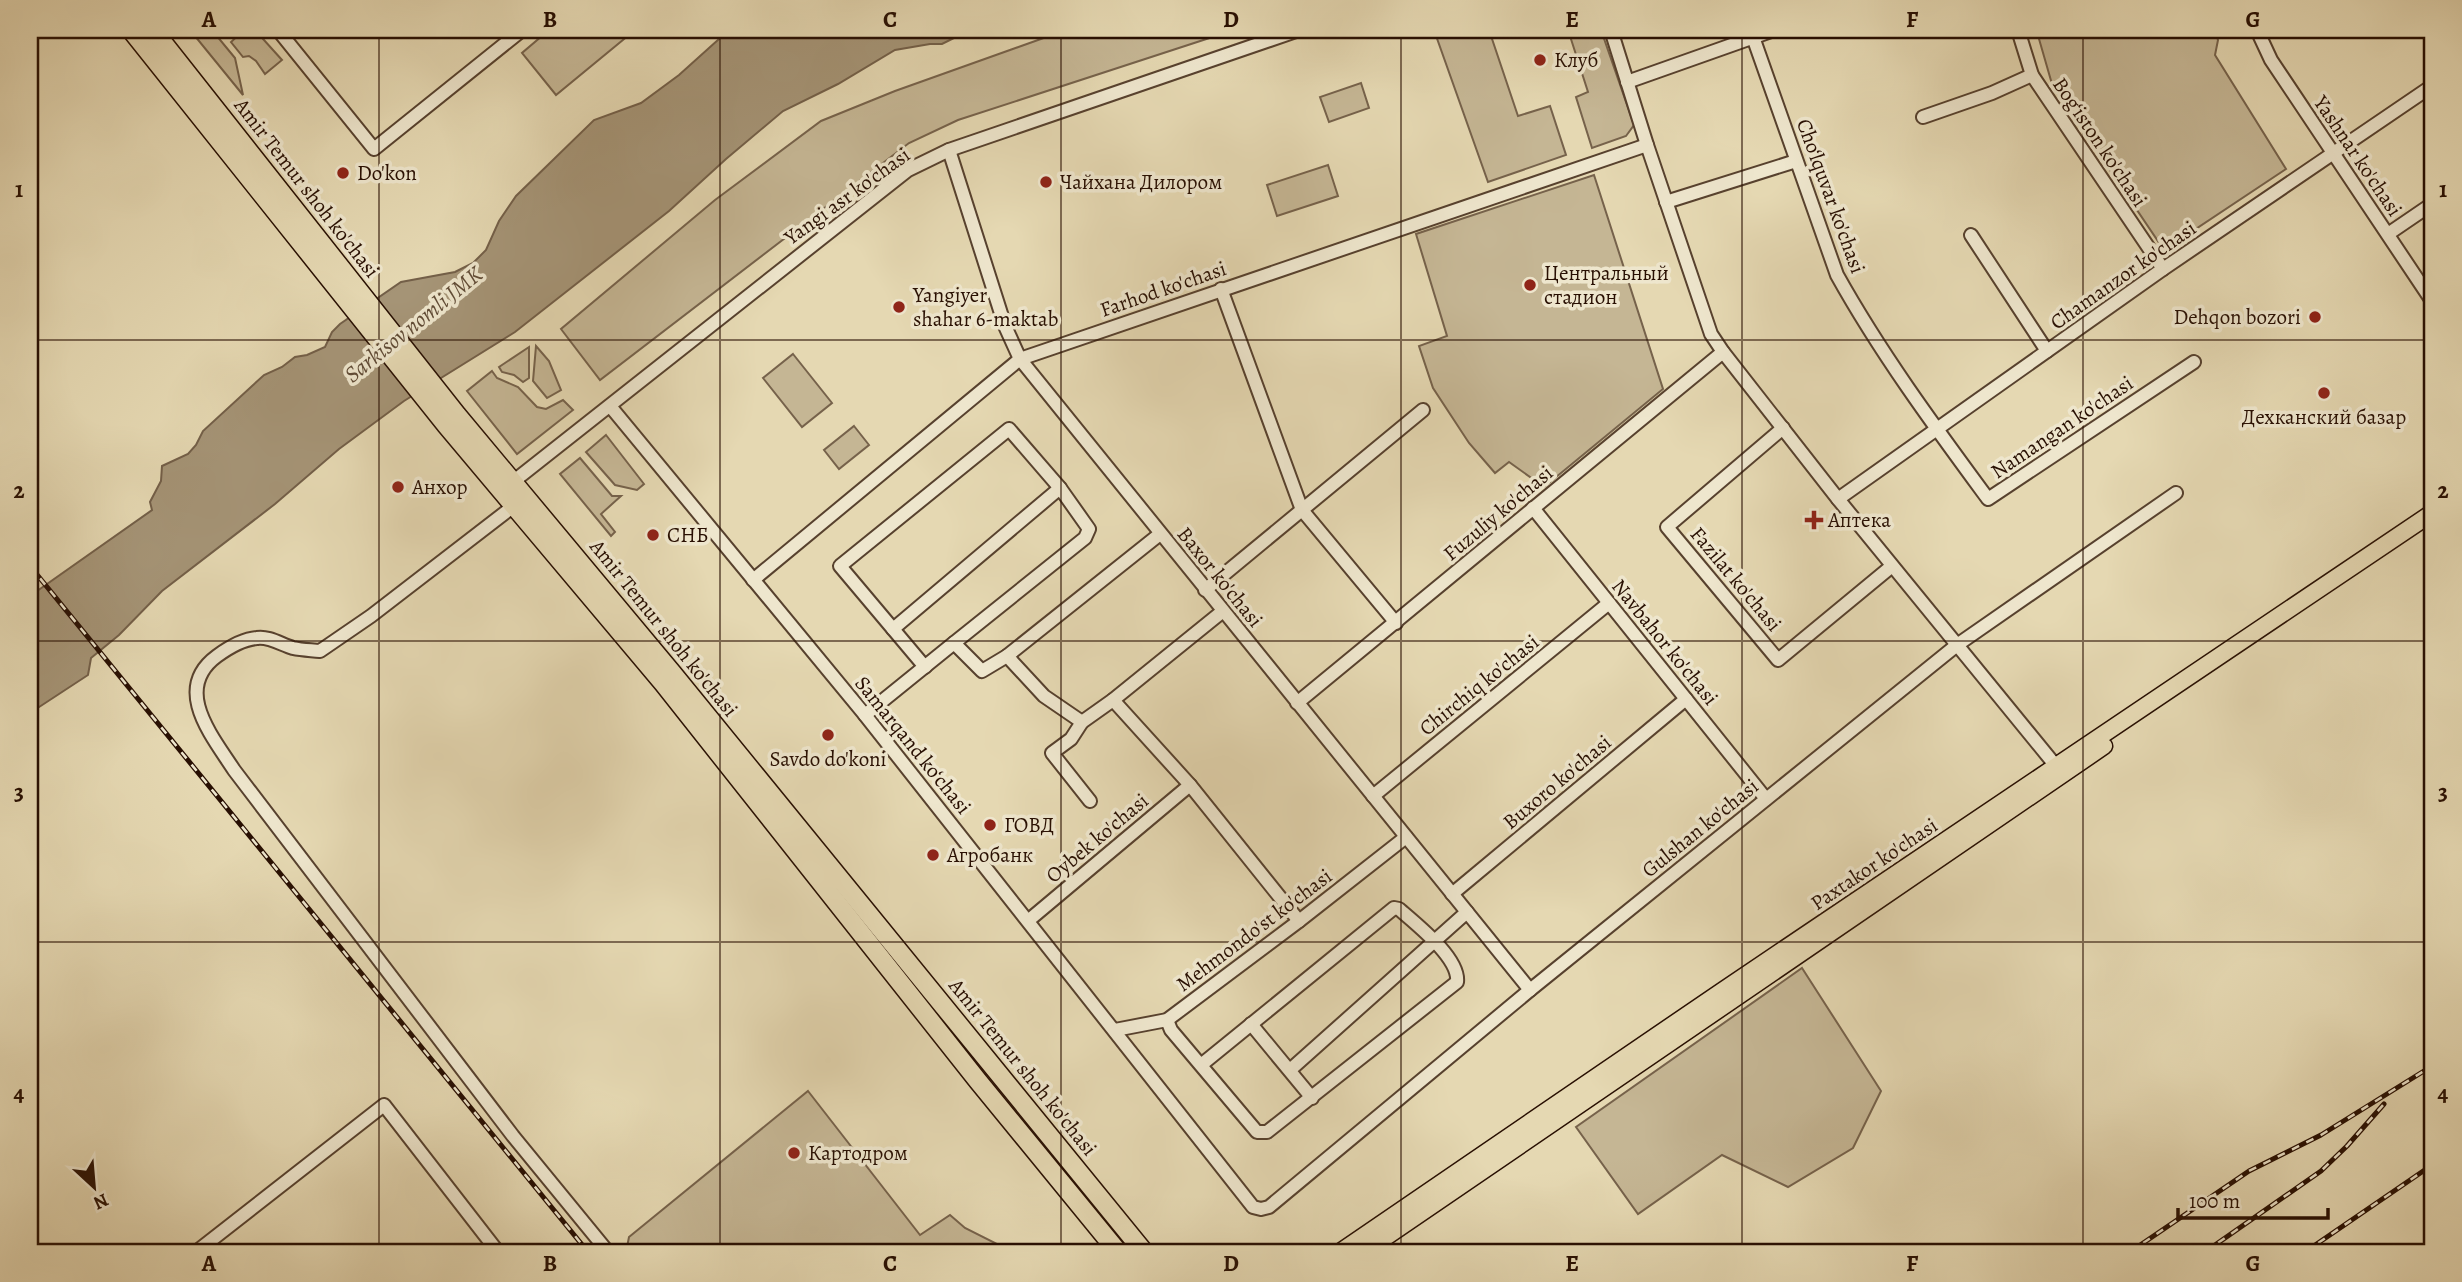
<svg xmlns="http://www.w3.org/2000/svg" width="2462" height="1282" font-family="Alegreya,serif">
	<rect width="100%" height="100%" fill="#e5d8b2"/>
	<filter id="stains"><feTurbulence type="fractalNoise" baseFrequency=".00286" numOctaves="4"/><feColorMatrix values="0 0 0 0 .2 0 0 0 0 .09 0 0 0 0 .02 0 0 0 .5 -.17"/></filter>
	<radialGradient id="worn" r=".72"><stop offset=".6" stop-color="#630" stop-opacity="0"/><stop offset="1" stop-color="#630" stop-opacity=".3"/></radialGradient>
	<g fill="#c5b694" stroke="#76624b" stroke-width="2">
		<path d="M190,30H212L235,58L243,95Z"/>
		<path d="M244,30H255L282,60L265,74L256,61L249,56L243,57L231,42Z"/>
		<path d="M549,30H635L556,95L522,53Z"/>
		<path d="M1066,30H1234L958,120L909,143L600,380L561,329L715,200L821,121L895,91Z"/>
		<path d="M1434,30H1489L1518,116L1550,106L1566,155L1488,182Z"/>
		<path d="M1590,30H1601L1634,125L1626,136L1592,148L1576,97L1588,92L1570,36Z"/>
		<path d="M2043,30H2214L2218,40L2215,55L2286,169L2164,250L2052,84L2037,32Z"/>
		<path d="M1361,83L1369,108L1329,122L1320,97Z"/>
		<path d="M1328,165L1338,196L1277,216L1267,185Z"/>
		<path d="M1594,175L1663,389L1544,487L1509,462L1495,473L1469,443L1433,388L1419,346L1447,336L1416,234Z"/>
		<path d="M536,346L549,361L561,390L547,398L533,381Z"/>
		<path d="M529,347V378L523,382L514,375L502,372L499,367Z"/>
		<path d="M793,354L832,403L802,427L763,378Z"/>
		<path d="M492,371L497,378L518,387L537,407L546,409L563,400L573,410L517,454L467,391Z"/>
		<path d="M854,426L869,445L839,469L824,450Z"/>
		<path d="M606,435L644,484L637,490L615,485L586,452Z"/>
		<path d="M580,458L612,496H621L601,514L615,532L611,536L560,474Z"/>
		<path d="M1802,968L1881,1091L1853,1148L1788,1187L1722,1155L1638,1214L1576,1127Z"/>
		<path d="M808,1091L920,1235L950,1215L965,1228L1005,1248L1008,1252H626L629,1237Z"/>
	</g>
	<path fill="#a59476" stroke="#735f48" stroke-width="2" d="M729,30H970L942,44H930L895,50L838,84L783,111L726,159L669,211L515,332L404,401L339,449L275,504L162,591L119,635L91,658L88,675L30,713V596L152,510L150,502L161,481L162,466L188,454L196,445L203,431L264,375L282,367L295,357L307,355L325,347L332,332L340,324L401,282L455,272L473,263L486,250L499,221L516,196L594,120L641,103L679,75Z"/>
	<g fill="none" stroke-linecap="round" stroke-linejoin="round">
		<defs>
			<g id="minor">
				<path d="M278,30L374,149L522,30"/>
				<path d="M1611,30L1647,145L1711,334L1723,352L1838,499L2060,771"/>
				<path d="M2018,30L2032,75L2163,269"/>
				<path d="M2257,30L2271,60L2432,301"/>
				<path d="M1753,37L1837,275C1881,354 1935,427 1988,499L2194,362"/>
				<path d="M1627,82L1774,30"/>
				<path d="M1923,117L1992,93L2032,75"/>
				<path d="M949,150L1005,326L1020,359L1530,990"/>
				<path d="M1666,202L1796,161"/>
				<path d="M2388,234L2432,204"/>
				<path d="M1971,235L2047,351"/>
				<path d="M1221,289L1302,510L1396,623"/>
				<path d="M610,406L865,715L1253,1207L1261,1209L1269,1207L1530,990L1957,645L2176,493"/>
				<path d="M1783,428L1667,527L1778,660L1892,566"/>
				<path d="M514,481L908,170L949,150L1299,30"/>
				<path d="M1838,499L2163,269L2432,86"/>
				<path d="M515,505L371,616L320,651C311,650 302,650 293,648C282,645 269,636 257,638C243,639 228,648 217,656C172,689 212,736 234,770L513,1136L608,1252"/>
				<path d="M1533,508L1766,799"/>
				<path d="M753,580L1020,359L1647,145"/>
				<path d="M1205,590L1423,410"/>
				<path d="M893,629L1060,488"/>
				<path d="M1007,656L1160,534"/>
				<path d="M925,667L840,566L1009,429L1060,488L1089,529L1085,538L954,643"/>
				<path d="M1113,700L1190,785L1299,921"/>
				<path d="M1297,703L1723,352"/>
				<path d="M865,715L954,643L982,671L1007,656L1044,696L1082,722L1071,739L1052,753L1090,801"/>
				<path d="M1082,722L1113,700L1223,611"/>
				<path d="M1373,796L1609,603"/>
				<path d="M1452,894L1686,699"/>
				<path d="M1029,920L1190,785"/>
				<path d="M1167,1020L1171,1030L1257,1132H1267L1457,982C1460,958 1416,924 1399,909L1394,908L1201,1065"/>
				<path d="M1251,1024L1312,1098"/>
				<path d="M1115,1030L1167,1020L1299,921L1406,837"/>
				<path d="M1290,1070L1467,912"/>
				<path d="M196,1252L384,1105L498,1252"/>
			</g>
			<g id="major">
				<path d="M1340,1252L1722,991L2432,513"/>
				<path d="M1364,1252L2104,746"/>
			</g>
			<g id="highway">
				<path d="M131,30L446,425L663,683L978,1081L1118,1252"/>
				<path d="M153,30L457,415L673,674L1144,1252"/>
			</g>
		</defs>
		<use href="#minor" stroke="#57412e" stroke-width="16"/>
		<use href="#major" stroke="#280f02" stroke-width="19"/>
		<use href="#highway" stroke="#280f02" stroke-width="21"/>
		<use href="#minor" stroke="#eee6cd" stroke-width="12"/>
		<use href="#major" stroke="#e5d8b2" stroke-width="16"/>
		<use href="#highway" stroke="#e5d8b2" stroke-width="18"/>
		<defs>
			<g id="rail">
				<path d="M30,566L588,1252"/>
				<path d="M2130,1252L2249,1171L2321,1135L2432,1066"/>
				<path d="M2205,1252L2321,1171L2347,1146L2384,1104"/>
				<path d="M2305,1252L2432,1165"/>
				<path d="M2428,1252L2432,1242"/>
			</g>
		</defs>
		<use href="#rail" stroke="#280f02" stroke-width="5"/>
		<use href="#rail" stroke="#eee6cd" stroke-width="2.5" stroke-dasharray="8" stroke-linecap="butt"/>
	</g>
	<path fill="none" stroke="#280f02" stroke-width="2" stroke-opacity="0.55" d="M379,30V1252M720,30V1252M1061,30V1252M1401,30V1252M1742,30V1252M2083,30V1252M30,340H2432M30,641H2432M30,942H2432"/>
	<g fill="#8f2418" stroke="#eee6cd" stroke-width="2.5">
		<circle cx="1540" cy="60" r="7"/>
		<circle cx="343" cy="173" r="7"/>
		<circle cx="1046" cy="182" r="7"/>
		<circle cx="1530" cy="285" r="7"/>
		<circle cx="899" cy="307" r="7"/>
		<circle cx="2315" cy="317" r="7"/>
		<circle cx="2324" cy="393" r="7"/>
		<circle cx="398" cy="487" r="7"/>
		<path d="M1810.5 509.5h7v7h7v7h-7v7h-7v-7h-7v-7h7z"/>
		<circle cx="653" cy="535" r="7"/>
		<circle cx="828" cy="735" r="7"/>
		<circle cx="990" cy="825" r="7"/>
		<circle cx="933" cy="855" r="7"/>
		<circle cx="794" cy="1153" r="7"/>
	</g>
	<g text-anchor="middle" stroke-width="7" stroke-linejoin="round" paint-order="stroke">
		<g font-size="21" fill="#280f02" stroke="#eee6cd" text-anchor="start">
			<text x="1554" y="67">Клуб</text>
			<text x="357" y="180">Do'kon</text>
			<text x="1060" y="189">Чайхана Дилором</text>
			<text x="1544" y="280">Центральный<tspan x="1544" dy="24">стадион</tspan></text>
			<text x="913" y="302">Yangiyer<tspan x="913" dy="24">shahar 6-maktab</tspan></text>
			<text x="2301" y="324" text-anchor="end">Dehqon bozori</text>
			<text x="2324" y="424" text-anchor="middle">Дехканский базар</text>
			<text x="412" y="494">Анхор</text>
			<text x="1828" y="527">Аптека</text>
			<text x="667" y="542">СНБ</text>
			<text x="828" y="766" text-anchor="middle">Savdo do'koni</text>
			<text x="1004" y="832">ГОВД</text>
			<text x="947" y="862">Агробанк</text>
			<text x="808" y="1160">Картодром</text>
		</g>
		<g font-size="21" fill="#280f02" stroke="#eee6cd">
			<text transform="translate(2100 142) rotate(56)" y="7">Bog‘iston ko'chasi</text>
			<text transform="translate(2358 156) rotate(56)" y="7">Yashnar ko'chasi</text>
			<text transform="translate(307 188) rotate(52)" y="7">Amir Temur shoh ko'chasi</text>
			<text transform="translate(847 196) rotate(-36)" y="7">Yangi asr ko'chasi</text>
			<text transform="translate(1831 196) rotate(70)" y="7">Cho‘lquvar ko'chasi</text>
			<text transform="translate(2123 275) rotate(-35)" y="7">Chamanzor ko'chasi</text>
			<text transform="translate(1163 289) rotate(-19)" y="7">Farhod ko'chasi</text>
			<text transform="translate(2062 427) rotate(-34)" y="7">Namangan ko'chasi</text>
			<text transform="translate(1498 513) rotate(-40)" y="7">Fuzuliy ko'chasi</text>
			<text transform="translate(1220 577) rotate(51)" y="7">Baxor ko'chasi</text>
			<text transform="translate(1736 579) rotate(50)" y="7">Fazilat ko'chasi</text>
			<text transform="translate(664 628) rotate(51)" y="7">Amir Temur shoh ko'chasi</text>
			<text transform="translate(1665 642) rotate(51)" y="7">Navbahor ko'chasi</text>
			<text transform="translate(1479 685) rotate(-39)" y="7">Chirchiq ko'chasi</text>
			<text transform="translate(913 745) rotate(51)" y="7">Samarqand ko‘chasi</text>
			<text transform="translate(1557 782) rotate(-40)" y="7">Buxoro ko'chasi</text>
			<text transform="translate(1700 828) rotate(-39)" y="7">Gulshan ko'chasi</text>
			<text transform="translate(1097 838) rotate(-40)" y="7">Oybek ko'chasi</text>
			<text transform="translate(1874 864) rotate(-34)" y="7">Paxtakor ko'chasi</text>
			<text transform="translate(1254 930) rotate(-37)" y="7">Mehmondo'st ko'chasi</text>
			<text transform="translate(1023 1067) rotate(51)" y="7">Amir Temur shoh ko'chasi</text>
		</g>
		<g font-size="23" font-style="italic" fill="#604b36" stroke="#eee6cd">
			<text transform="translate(413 324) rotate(-39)" y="8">Sarkisov nomli JMK</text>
		</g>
	</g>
	<rect width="2462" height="1282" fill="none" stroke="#e5d8b2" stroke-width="77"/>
	<g transform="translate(94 1187) rotate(154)" stroke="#eee6cd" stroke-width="5" paint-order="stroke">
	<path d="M0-5L12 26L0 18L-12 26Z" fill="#280f02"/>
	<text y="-10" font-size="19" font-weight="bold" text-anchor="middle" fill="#280f02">N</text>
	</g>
	<path d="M2178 1208v10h150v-10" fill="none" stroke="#280f02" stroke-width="3.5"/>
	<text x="2189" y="1208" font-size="21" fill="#280f02" stroke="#eee6cd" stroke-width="5" paint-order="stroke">100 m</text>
	<rect x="38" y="38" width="2386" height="1206" fill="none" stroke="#280f02" stroke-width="2.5"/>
	<g font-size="23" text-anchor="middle" font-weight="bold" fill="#280f02">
		<text x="209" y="27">A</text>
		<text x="550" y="27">B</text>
		<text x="890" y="27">C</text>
		<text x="1231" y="27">D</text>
		<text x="1572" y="27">E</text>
		<text x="1912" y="27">F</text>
		<text x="2253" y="27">G</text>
		<text x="19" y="197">1</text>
		<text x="2443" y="197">1</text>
		<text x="19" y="498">2</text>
		<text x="2443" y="498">2</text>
		<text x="19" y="800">3</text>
		<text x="2443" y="800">3</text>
		<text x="19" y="1101">4</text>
		<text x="2443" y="1101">4</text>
		<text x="209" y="1271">A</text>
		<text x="550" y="1271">B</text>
		<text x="890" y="1271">C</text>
		<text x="1231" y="1271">D</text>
		<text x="1572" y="1271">E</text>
		<text x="1912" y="1271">F</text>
		<text x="2253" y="1271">G</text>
	</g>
	<rect width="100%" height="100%" filter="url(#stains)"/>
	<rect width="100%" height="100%" fill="url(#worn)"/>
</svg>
